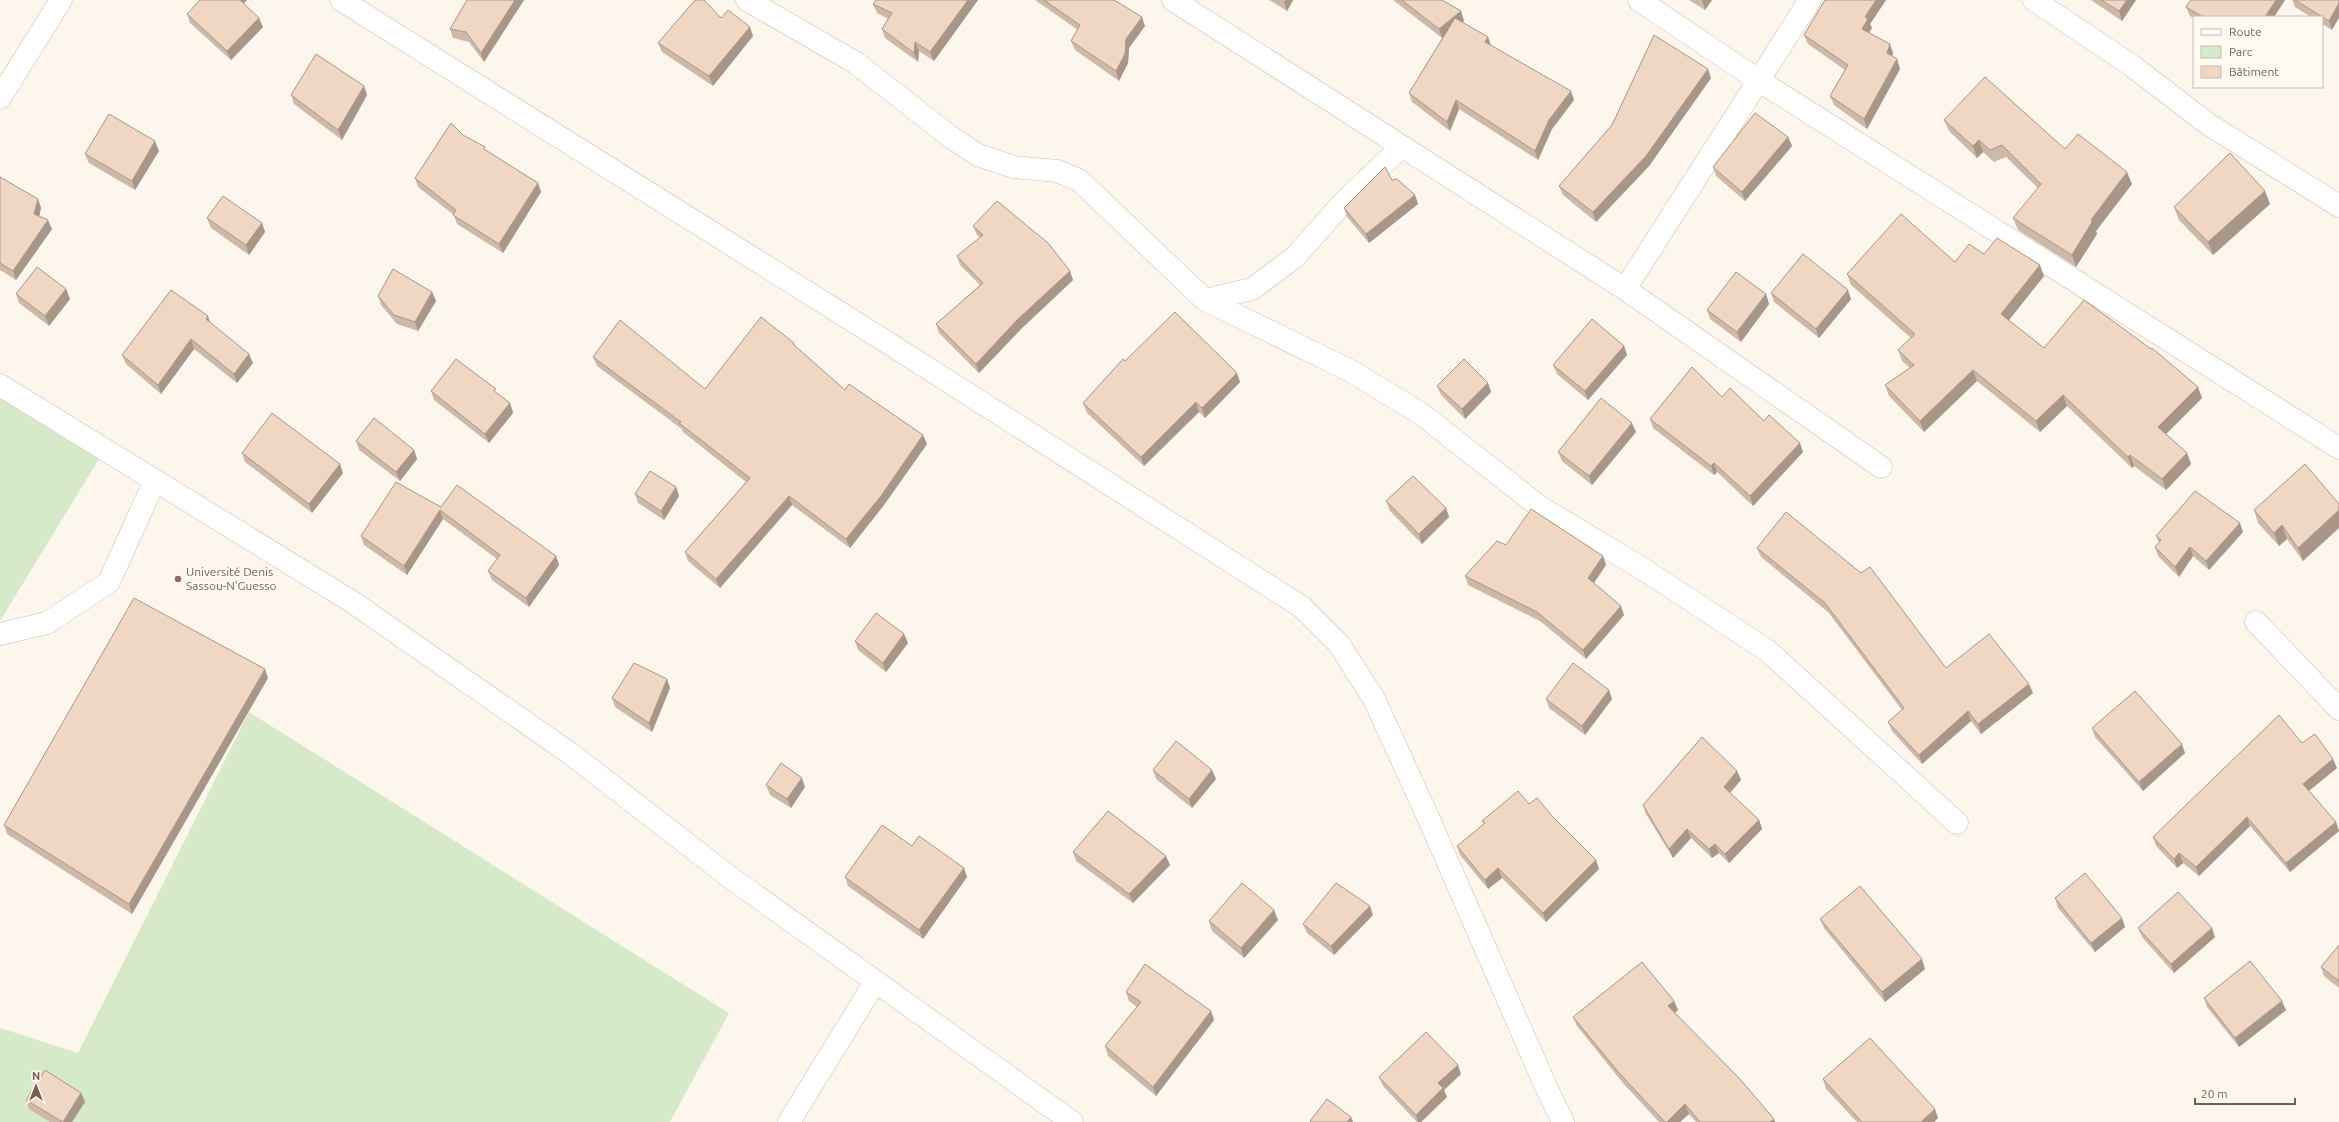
<svg xmlns="http://www.w3.org/2000/svg" width="2339" height="1122" font-family="Ubuntu,sans-serif">
	<rect width="100%" height="100%" fill="#fcf6ec"/>
	<g fill="#d6eaca">
		<path d="M0,387L105,449L0,621Z"/>
		<path d="M249,712L729,1013L670,1122H0V1028L78,1053Z"/>
	</g>
	<g fill="none" stroke-linecap="round" stroke-linejoin="round">
		<defs>
			<g id="minor">
				<path d="M341,0L885,341L1302,607L1339,644L1374,699L1428,817L1546,1087L1563,1122"/>
				<path d="M747,0L856,63L952,138L978,155L1014,167L1057,171L1079,180L1205,300L1349,370L1420,413L1540,507L1643,569L1768,651L1957,823"/>
				<path d="M1173,0L1625,289L1881,467"/>
				<path d="M1639,0L1758,80L2339,448"/>
				<path d="M2034,0L2131,65L2208,124L2339,206"/>
				<path d="M0,98L61,0"/>
				<path d="M1625,289L1810,0"/>
				<path d="M1205,300L1252,289L1295,257L1341,205L1401,147"/>
				<path d="M0,385L351,601L571,754L731,878L1072,1122"/>
				<path d="M2256,622L2339,709"/>
				<path d="M0,634L47,623L109,582L155,480"/>
				<path d="M789,1122L875,982"/>
			</g>
		</defs>
		<use href="#minor" stroke="#cebeb1" stroke-width="23"/>
		<use href="#minor" stroke="#fff" stroke-width="22"/>
	</g>
	<g fill="#ceb9a9">
		<path d="M200,0H247L244,3L263,27L231,60L190,23L187,14Z"/>
		<path d="M467,0H524L484,62L469,42L453,38L450,29Z"/>
		<path d="M876,0H978L934,61L919,51L918,62L885,38L882,29L888,19L877,13L873,4Z"/>
		<path d="M1035,0H1114L1145,26L1129,48L1128,63L1119,81L1075,50L1071,41L1078,30Z"/>
		<path d="M1269,0H1293L1287,11Z"/>
		<path d="M1393,0H1442L1461,11L1464,21L1462,22L1488,37L1491,45L1574,100L1552,129L1538,160L1459,109L1450,131L1412,102L1409,93L1443,37L1442,38Z"/>
		<path d="M1689,0H1712L1705,10Z"/>
		<path d="M1825,0H1886L1870,24L1872,28L1869,33L1893,53L1892,57L1897,59L1900,69L1867,129L1834,105L1830,96L1845,70L1808,44L1804,35Z"/>
		<path d="M2091,0H2136L2122,21Z"/>
		<path d="M2285,0L2274,17H2194V18L2190,16L2186,7Z"/>
		<path d="M2292,0H2339L2332,30L2322,24V17H2311L2295,7Z"/>
		<path d="M721,18L753,36L713,86L662,52L658,43Z"/>
		<path d="M1711,78L1649,166L1596,222L1563,195L1559,186Z"/>
		<path d="M364,86L367,95L342,140L294,104L291,95Z"/>
		<path d="M1944,120L2065,149L2132,184L2096,231L2097,234L2076,267L2018,230L2013,218L2038,188L2006,157L1994,162L1983,152L1977,158L1949,131Z"/>
		<path d="M463,135L487,151L538,183L541,192L503,253L457,224L454,215L418,187L415,178Z"/>
		<path d="M1788,137L1792,146L1745,201L1716,176L1713,167Z"/>
		<path d="M159,151L135,190L89,163L85,154Z"/>
		<path d="M0,177L38,199L41,208L39,216L52,229L16,280L0,270Z"/>
		<path d="M1392,180L1415,195L1418,204L1369,243L1347,217L1344,208Z"/>
		<path d="M2270,204L2213,255L2179,220L2174,207Z"/>
		<path d="M207,218L262,223L265,232L249,255L211,228Z"/>
		<path d="M973,226L1073,280L1022,328L979,373L939,333L936,324L980,285L960,265L957,256L980,238L977,235Z"/>
		<path d="M1984,254L2044,276L2009,320L2044,348L2202,398L2166,434L2187,453L2191,464L2166,490L2134,466L2132,468L2067,406L2040,432L1977,381L1924,432L1889,396L1885,385L1910,368L1902,361L1898,350L1911,338L1851,285L1847,274L1955,262Z"/>
		<path d="M66,289L70,299L49,326L19,303L16,294Z"/>
		<path d="M432,292L436,301L418,331L397,324L381,305L378,296Z"/>
		<path d="M1771,293L1851,299L1819,338L1774,302Z"/>
		<path d="M1766,294L1769,304L1741,342L1710,319L1707,310Z"/>
		<path d="M208,316L210,323L253,363L237,383L194,349L161,394L126,364L122,355Z"/>
		<path d="M794,343L796,347L845,390L927,444L884,505L850,548L792,505L720,588L688,561L685,552L746,482L683,432L682,429L597,366L593,357L705,389Z"/>
		<path d="M1624,346L1627,355L1588,400L1557,374L1553,365Z"/>
		<path d="M1125,361L1240,382L1205,418L1199,412L1144,466L1087,413L1083,403Z"/>
		<path d="M1488,383L1491,392L1465,419L1441,395L1437,386Z"/>
		<path d="M431,391L498,394L510,403L513,413L489,443L434,400Z"/>
		<path d="M1722,397L1803,452L1753,506L1717,472L1714,475L1653,428L1650,419Z"/>
		<path d="M1636,432L1592,485L1562,461L1558,452Z"/>
		<path d="M356,441L414,450L417,459L400,481L359,450Z"/>
		<path d="M242,453L343,473L312,513L245,462Z"/>
		<path d="M676,487L679,496L664,520L638,503L635,494Z"/>
		<path d="M1386,501L1446,508L1449,517L1422,544L1390,511Z"/>
		<path d="M2339,504L2303,561L2287,539L2279,546L2258,523L2254,510Z"/>
		<path d="M441,507L556,556L559,565L529,607L492,580L488,571L497,559L443,519L407,575L364,545L361,536Z"/>
		<path d="M2243,532L2209,570L2193,556L2179,577L2158,556L2155,547L2159,543L2156,536Z"/>
		<path d="M1506,545L1603,556L1606,565L1594,583L1624,615L1586,659L1540,621L1468,585L1465,576Z"/>
		<path d="M1757,548L1946,668L2033,693L1981,734L1971,721L1922,764L1892,731L1888,722L1902,710L1828,612L1761,557Z"/>
		<path d="M904,634L908,643L886,672L858,650L855,641Z"/>
		<path d="M268,678L132,914L7,834L4,825Z"/>
		<path d="M667,679L670,688L652,732L615,707L612,698Z"/>
		<path d="M1546,699H1612L1585,735L1549,708Z"/>
		<path d="M2092,728L2185,753L2143,791L2095,737Z"/>
		<path d="M2302,743L2337,768L2309,791L2336,822L2339,831L2290,872L2250,826L2199,876L2183,863L2177,868L2156,846L2153,837Z"/>
		<path d="M1153,770L1216,779L1192,808L1156,779Z"/>
		<path d="M1737,771L1741,780L1730,793L1759,820L1762,829L1729,863L1719,853L1712,858L1691,838L1673,858L1646,814L1643,805Z"/>
		<path d="M766,785L805,787L791,808L770,795Z"/>
		<path d="M1529,804L1553,817L1596,860L1599,869L1546,922L1502,878L1488,889L1460,855L1457,846L1484,824L1482,821Z"/>
		<path d="M912,846L967,877L923,939L848,886L845,877Z"/>
		<path d="M1073,852L1170,865L1133,903L1076,861Z"/>
		<path d="M2055,898L2125,927L2095,952L2058,908Z"/>
		<path d="M1373,915L1334,955L1307,933L1303,924Z"/>
		<path d="M1820,919L1925,969L1885,1002L1824,928Z"/>
		<path d="M1278,920L1244,958L1212,931L1209,921Z"/>
		<path d="M2138,928L2215,937L2174,973L2142,937Z"/>
		<path d="M2339,945V988L2324,976L2321,967Z"/>
		<path d="M1126,992L1211,1011L1214,1020L1156,1096L1108,1056L1105,1046L1137,1007L1129,1001Z"/>
		<path d="M2204,998L2286,1010L2239,1047L2207,1007Z"/>
		<path d="M1674,1001L1678,1010L1675,1013L1774,1119L1775,1122H1696L1689,1114L1680,1122H1659L1623,1083L1577,1026L1573,1017Z"/>
		<path d="M1461,1074L1444,1090L1447,1097L1421,1122H1417L1383,1086L1379,1077Z"/>
		<path d="M1823,1079L1938,1118L1934,1122H1857L1826,1089Z"/>
		<path d="M81,1093L85,1102L72,1122H50L29,1109L26,1100Z"/>
	</g>
	<g fill="#a89689">
		<path d="M238,0H247L241,6Z"/>
		<path d="M515,0H524L484,62L481,53Z"/>
		<path d="M968,0H978L934,61L930,52Z"/>
		<path d="M1285,0H1293L1287,11L1284,2Z"/>
		<path d="M1702,0H1712L1705,10Z"/>
		<path d="M1876,0H1886L1870,24L1872,28L1865,38L1862,29L1865,17Z"/>
		<path d="M2127,0H2136L2122,21L2119,11Z"/>
		<path d="M2276,0H2285L2274,17H2265Z"/>
		<path d="M2339,3V18L2332,30L2329,21Z"/>
		<path d="M1461,11L1464,21L1442,38L1439,29Z"/>
		<path d="M1142,17L1145,26L1129,48L1128,63L1119,81L1116,71L1126,39Z"/>
		<path d="M259,18L263,27L231,60L227,51Z"/>
		<path d="M750,27L753,36L713,86L709,76Z"/>
		<path d="M1488,37L1491,46L1485,42Z"/>
		<path d="M915,42L919,51L918,62L914,53Z"/>
		<path d="M1890,44L1893,53L1890,62L1887,53Z"/>
		<path d="M1897,59L1900,69L1867,129L1864,119Z"/>
		<path d="M1708,69L1711,78L1649,166L1596,222L1593,212Z"/>
		<path d="M364,86L367,95L342,140L338,130Z"/>
		<path d="M1571,91L1574,100L1552,129L1538,160L1535,151L1549,120Z"/>
		<path d="M1456,100L1459,109L1450,131L1447,122Z"/>
		<path d="M1788,137L1792,146L1745,201L1742,192Z"/>
		<path d="M1979,140L1983,152L1977,158L1973,146Z"/>
		<path d="M155,141L159,151L135,190L132,181Z"/>
		<path d="M2127,172L2132,184L2096,231L2097,234L2076,267L2072,255L2091,220Z"/>
		<path d="M538,183L541,192L503,253L499,244Z"/>
		<path d="M2265,191L2270,204L2213,255L2208,242Z"/>
		<path d="M1415,195L1418,204L1369,243L1366,234Z"/>
		<path d="M38,199L41,208L38,223L34,214Z"/>
		<path d="M48,220L52,229L16,280L13,271Z"/>
		<path d="M262,223L265,232L249,255L246,245Z"/>
		<path d="M2040,265L2044,276L2005,325L2001,314Z"/>
		<path d="M1070,271L1073,280L1022,328L979,373L976,364L1018,319Z"/>
		<path d="M66,289L70,299L49,326L45,316Z"/>
		<path d="M1848,290L1851,299L1819,338L1816,329Z"/>
		<path d="M432,292L436,301L418,331L415,322Z"/>
		<path d="M1766,294L1769,304L1741,342L1737,332Z"/>
		<path d="M208,316L211,326L206,319Z"/>
		<path d="M191,339L194,349L161,394L158,385Z"/>
		<path d="M1624,346L1627,355L1588,400L1585,391Z"/>
		<path d="M249,354L253,363L237,383L234,374Z"/>
		<path d="M1973,370L1977,381L1924,432L1920,421Z"/>
		<path d="M1237,373L1240,382L1205,418L1202,408Z"/>
		<path d="M1488,383L1491,392L1465,419L1462,409Z"/>
		<path d="M2198,387L2202,398L2162,438L2158,427Z"/>
		<path d="M2063,395L2067,406L2040,432L2036,421Z"/>
		<path d="M1196,402L1199,412L1144,466L1141,457Z"/>
		<path d="M510,403L513,413L489,443L485,434Z"/>
		<path d="M1632,423L1636,432L1592,485L1589,476Z"/>
		<path d="M923,435L927,444L884,505L850,548L846,539Z"/>
		<path d="M1800,443L1803,452L1753,506L1750,496Z"/>
		<path d="M414,450L417,459L400,481L396,472Z"/>
		<path d="M2187,453L2191,464L2166,490L2162,479Z"/>
		<path d="M2130,455L2134,466L2132,468L2128,457Z"/>
		<path d="M1714,463L1717,472L1714,475L1711,466Z"/>
		<path d="M340,464L343,473L312,513L309,504Z"/>
		<path d="M676,487L679,496L664,520L661,511Z"/>
		<path d="M789,496L792,505L720,588L716,579Z"/>
		<path d="M1446,508L1449,517L1422,544L1419,534Z"/>
		<path d="M440,510L443,519L407,575L404,566Z"/>
		<path d="M2339,510V528L2303,561L2298,548Z"/>
		<path d="M2240,523L2243,532L2209,570L2206,561Z"/>
		<path d="M2282,525L2287,539L2279,546L2274,533Z"/>
		<path d="M2190,547L2193,556L2179,577L2175,567Z"/>
		<path d="M556,556L559,565L529,607L526,598Z"/>
		<path d="M1603,556L1606,565L1591,587L1588,578Z"/>
		<path d="M1621,606L1624,615L1586,659L1583,650Z"/>
		<path d="M904,634L908,643L886,672L883,663Z"/>
		<path d="M265,669L268,678L132,914L129,904Z"/>
		<path d="M667,679L670,688L652,732L649,723Z"/>
		<path d="M2029,684L2033,693L1981,734L1978,724Z"/>
		<path d="M1609,690L1612,699L1585,735L1582,726Z"/>
		<path d="M1968,711L1971,721L1922,764L1919,755Z"/>
		<path d="M2182,744L2185,753L2143,791L2139,782Z"/>
		<path d="M2333,759L2337,768L2306,793L2303,784Z"/>
		<path d="M1212,770L1216,779L1192,808L1189,799Z"/>
		<path d="M1737,771L1741,780L1727,796L1724,787Z"/>
		<path d="M802,778L805,787L791,808L787,799Z"/>
		<path d="M2247,817L2250,826L2199,876L2196,867Z"/>
		<path d="M1759,820L1762,829L1729,863L1725,854Z"/>
		<path d="M2336,822L2339,831L2290,872L2286,863Z"/>
		<path d="M1687,829L1691,838L1673,858L1669,849Z"/>
		<path d="M1715,844L1719,853L1712,858L1709,849Z"/>
		<path d="M2179,853L2183,863L2177,868L2174,859Z"/>
		<path d="M1166,856L1170,865L1133,903L1129,894Z"/>
		<path d="M1596,860L1599,869L1546,922L1543,913Z"/>
		<path d="M964,868L967,877L923,939L919,930Z"/>
		<path d="M1498,868L1502,878L1488,889L1485,880Z"/>
		<path d="M1370,906L1373,915L1334,955L1331,946Z"/>
		<path d="M1274,910L1278,920L1244,958L1241,948Z"/>
		<path d="M2122,918L2125,927L2095,952L2091,943Z"/>
		<path d="M2212,928L2215,937L2174,973L2171,964Z"/>
		<path d="M1922,959L1925,969L1885,1002L1882,992Z"/>
		<path d="M1674,1001L1678,1010L1672,1015L1668,1006Z"/>
		<path d="M2282,1001L2286,1010L2239,1047L2235,1038Z"/>
		<path d="M1211,1011L1214,1020L1156,1096L1153,1087Z"/>
		<path d="M1458,1065L1461,1074L1444,1090L1447,1097L1421,1122H1418L1416,1115L1438,1083Z"/>
		<path d="M81,1093L85,1102L72,1122H63Z"/>
		<path d="M1685,1104L1689,1114L1680,1122H1667Z"/>
		<path d="M1935,1109L1938,1118L1934,1122H1921Z"/>
		<path d="M1351,1117L1353,1122H1347Z"/>
		<path d="M1774,1119L1775,1122H1770Z"/>
	</g>
	<g fill="#f0d7c4" stroke="#a89689">
		<path d="M200,0H240L259,18L227,51L187,14Z"/>
		<path d="M467,0H515L481,53L466,32L450,29Z"/>
		<path d="M695,0H704L721,18L728,10L750,27L709,76L658,43Z"/>
		<path d="M876,0H968L930,52L915,42L914,53L882,29L892,13L873,4Z"/>
		<path d="M1044,0H1114L1142,17L1126,39L1125,54L1116,71L1071,41L1080,25Z"/>
		<path d="M1402,0H1442L1461,11L1439,29Z"/>
		<path d="M1825,0H1876L1865,17L1868,19L1862,29L1890,44L1887,53L1897,59L1864,119L1830,96L1848,65L1804,35Z"/>
		<path d="M2101,0H2127L2119,11Z"/>
		<path d="M2191,0H2276L2265,17H2203L2186,7Z"/>
		<path d="M2295,0H2339V3L2329,21Z"/>
		<path d="M1455,18L1488,37L1485,42L1571,91L1549,120L1535,151L1456,100L1447,122L1409,93Z"/>
		<path d="M1654,35L1708,69L1646,156L1593,212L1559,186L1612,125Z"/>
		<path d="M316,54L364,86L338,130L291,95Z"/>
		<path d="M1985,77L2065,149L2078,134L2127,172L2091,220L2092,222L2072,255L2013,218L2041,184L2002,145L1990,150L1979,140L1973,146L1944,120Z"/>
		<path d="M1755,113L1788,137L1742,192L1713,167Z"/>
		<path d="M109,114L155,141L132,181L85,154Z"/>
		<path d="M451,123L463,135L485,147L484,149L538,183L499,244L453,215L456,210L415,178Z"/>
		<path d="M2230,153L2265,191L2208,242L2174,207Z"/>
		<path d="M1385,167L1392,180L1397,179L1415,195L1366,234L1344,208Z"/>
		<path d="M0,177L38,199L34,214L48,220L13,271L0,263Z"/>
		<path d="M223,196L262,223L246,245L207,218Z"/>
		<path d="M997,201L1048,243L1070,271L1018,319L976,364L936,324L983,283L957,256L983,235L973,226Z"/>
		<path d="M1901,214L1955,262L1969,244L1984,254L1997,238L2040,265L2001,314L2044,348L2084,300L2151,349L2152,348L2198,387L2158,427L2187,453L2162,479L2130,455L2128,457L2063,395L2036,421L1973,370L1920,421L1885,385L1914,365L1898,350L1915,334L1847,274Z"/>
		<path d="M1803,254L1848,290L1816,329L1771,293Z"/>
		<path d="M37,267L66,289L45,316L16,294Z"/>
		<path d="M393,269L432,292L415,322L394,315L378,296Z"/>
		<path d="M1736,272L1766,294L1737,332L1707,310Z"/>
		<path d="M171,290L208,316L206,319L249,354L234,374L191,339L158,385L122,355Z"/>
		<path d="M1175,312L1237,373L1202,408L1196,402L1141,457L1083,403L1123,359L1125,361Z"/>
		<path d="M761,317L794,343L793,344L845,390L849,384L923,435L881,496L846,539L789,496L716,579L685,552L750,478L679,423L681,422L593,357L620,320L705,389Z"/>
		<path d="M1592,319L1624,346L1585,391L1553,365Z"/>
		<path d="M456,359L496,389L494,391L510,403L485,434L431,391Z"/>
		<path d="M1464,359L1488,383L1462,409L1437,386Z"/>
		<path d="M1692,367L1722,397L1730,388L1764,421L1769,415L1800,443L1750,496L1714,463L1711,466L1650,419Z"/>
		<path d="M1601,398L1632,423L1589,476L1558,452Z"/>
		<path d="M272,413L340,464L309,504L242,453Z"/>
		<path d="M374,418L414,450L396,472L356,441Z"/>
		<path d="M2305,464L2339,504V510L2298,548L2282,525L2274,533L2254,510Z"/>
		<path d="M650,471L676,487L661,511L635,494Z"/>
		<path d="M1413,476L1446,508L1419,534L1386,501Z"/>
		<path d="M396,482L441,507L457,485L556,556L526,598L488,571L500,555L440,510L404,566L361,536Z"/>
		<path d="M2195,491L2240,523L2206,561L2190,547L2175,567L2155,547L2161,540L2156,536Z"/>
		<path d="M1531,509L1603,556L1588,578L1621,606L1583,650L1537,612L1465,576L1497,541L1506,545Z"/>
		<path d="M1786,512L1861,573L1870,567L1946,668L1989,634L2029,684L1978,724L1968,711L1919,755L1888,722L1904,708L1825,603L1757,548Z"/>
		<path d="M134,598L265,669L129,904L4,825Z"/>
		<path d="M876,613L904,634L883,663L855,641Z"/>
		<path d="M634,663L667,679L649,723L612,698Z"/>
		<path d="M1573,663L1609,690L1582,726L1546,699Z"/>
		<path d="M2135,691L2182,744L2139,782L2092,728Z"/>
		<path d="M2279,715L2302,743L2315,734L2333,759L2303,784L2336,822L2286,863L2247,817L2196,867L2179,853L2174,859L2153,837Z"/>
		<path d="M1702,737L1737,771L1724,787L1759,820L1725,854L1715,844L1709,849L1687,829L1669,849L1643,805Z"/>
		<path d="M1176,741L1212,770L1189,799L1153,770Z"/>
		<path d="M781,763L802,778L787,799L766,785Z"/>
		<path d="M1518,791L1529,804L1537,798L1553,817L1596,860L1543,913L1498,868L1485,880L1457,846L1485,823L1482,821Z"/>
		<path d="M1108,811L1166,856L1129,894L1073,852Z"/>
		<path d="M882,825L912,846L919,836L964,868L919,930L845,877Z"/>
		<path d="M2085,873L2122,918L2091,943L2055,898Z"/>
		<path d="M1242,883L1274,910L1241,948L1209,921Z"/>
		<path d="M1336,883L1370,906L1331,946L1303,924Z"/>
		<path d="M1860,886L1922,959L1882,992L1820,919Z"/>
		<path d="M2178,892L2212,928L2171,964L2138,928Z"/>
		<path d="M2339,945V981L2321,967Z"/>
		<path d="M2250,961L2282,1001L2235,1038L2204,998Z"/>
		<path d="M1642,962L1674,1001L1668,1006L1739,1078L1774,1119L1770,1122H1700L1685,1104L1667,1122H1665L1620,1074L1573,1017Z"/>
		<path d="M1145,964L1211,1011L1153,1087L1105,1046L1141,1002L1126,992Z"/>
		<path d="M1426,1032L1458,1065L1438,1083L1443,1088L1416,1115L1379,1077Z"/>
		<path d="M1870,1038L1935,1109L1921,1122H1862L1823,1079Z"/>
		<path d="M45,1070L81,1093L63,1122L26,1100Z"/>
		<path d="M1327,1099L1351,1117L1347,1122H1311L1310,1121Z"/>
	</g>
	<circle fill="#8d6e63" stroke="#fefaf2" stroke-width="1.5" cx="178" cy="579" r="4"/>
	<g text-anchor="middle" stroke-width="4" stroke-linejoin="round" paint-order="stroke">
		<g font-size="12" fill="#785e54" stroke="#fefaf2" text-anchor="start">
			<text x="186" y="576">Université Denis<tspan x="186" dy="14">Sassou-N'Guesso</tspan></text>
		</g>
	</g>
	<rect x="2193" y="16" width="130" height="72" fill="#fefaf2" stroke="#c8bcb1"/>
	<rect x="2201" y="29" width="20" height="6" fill="#ffffff" stroke="#c8bcb1"/>
	<text x="2229" y="36" font-size="12" fill="#775e4f">Route</text>
	<rect x="2201" y="46" width="20" height="12" fill="#d6eaca" stroke="#c8bcb1"/>
	<text x="2229" y="56" font-size="12" fill="#775e4f">Parc</text>
	<rect x="2201" y="66" width="20" height="12" fill="#f0d7c4" stroke="#c8bcb1"/>
	<text x="2229" y="76" font-size="12" fill="#775e4f">Bâtiment</text>
	<g transform="translate(36 1086)" stroke="#fefaf2" stroke-width="3" paint-order="stroke">
	<path d="M0-3L7 15L0 10L-7 15Z" fill="#775e4f"/>
	<text y="-6" font-size="11" font-weight="bold" text-anchor="middle" fill="#775e4f">N</text>
	</g>
	<path d="M2195 1098v6h100v-6" fill="none" stroke="#775e4f" stroke-width="2"/>
	<text x="2201" y="1098" font-size="12" fill="#775e4f" stroke="#fefaf2" stroke-width="3" paint-order="stroke">20 m</text>
</svg>
